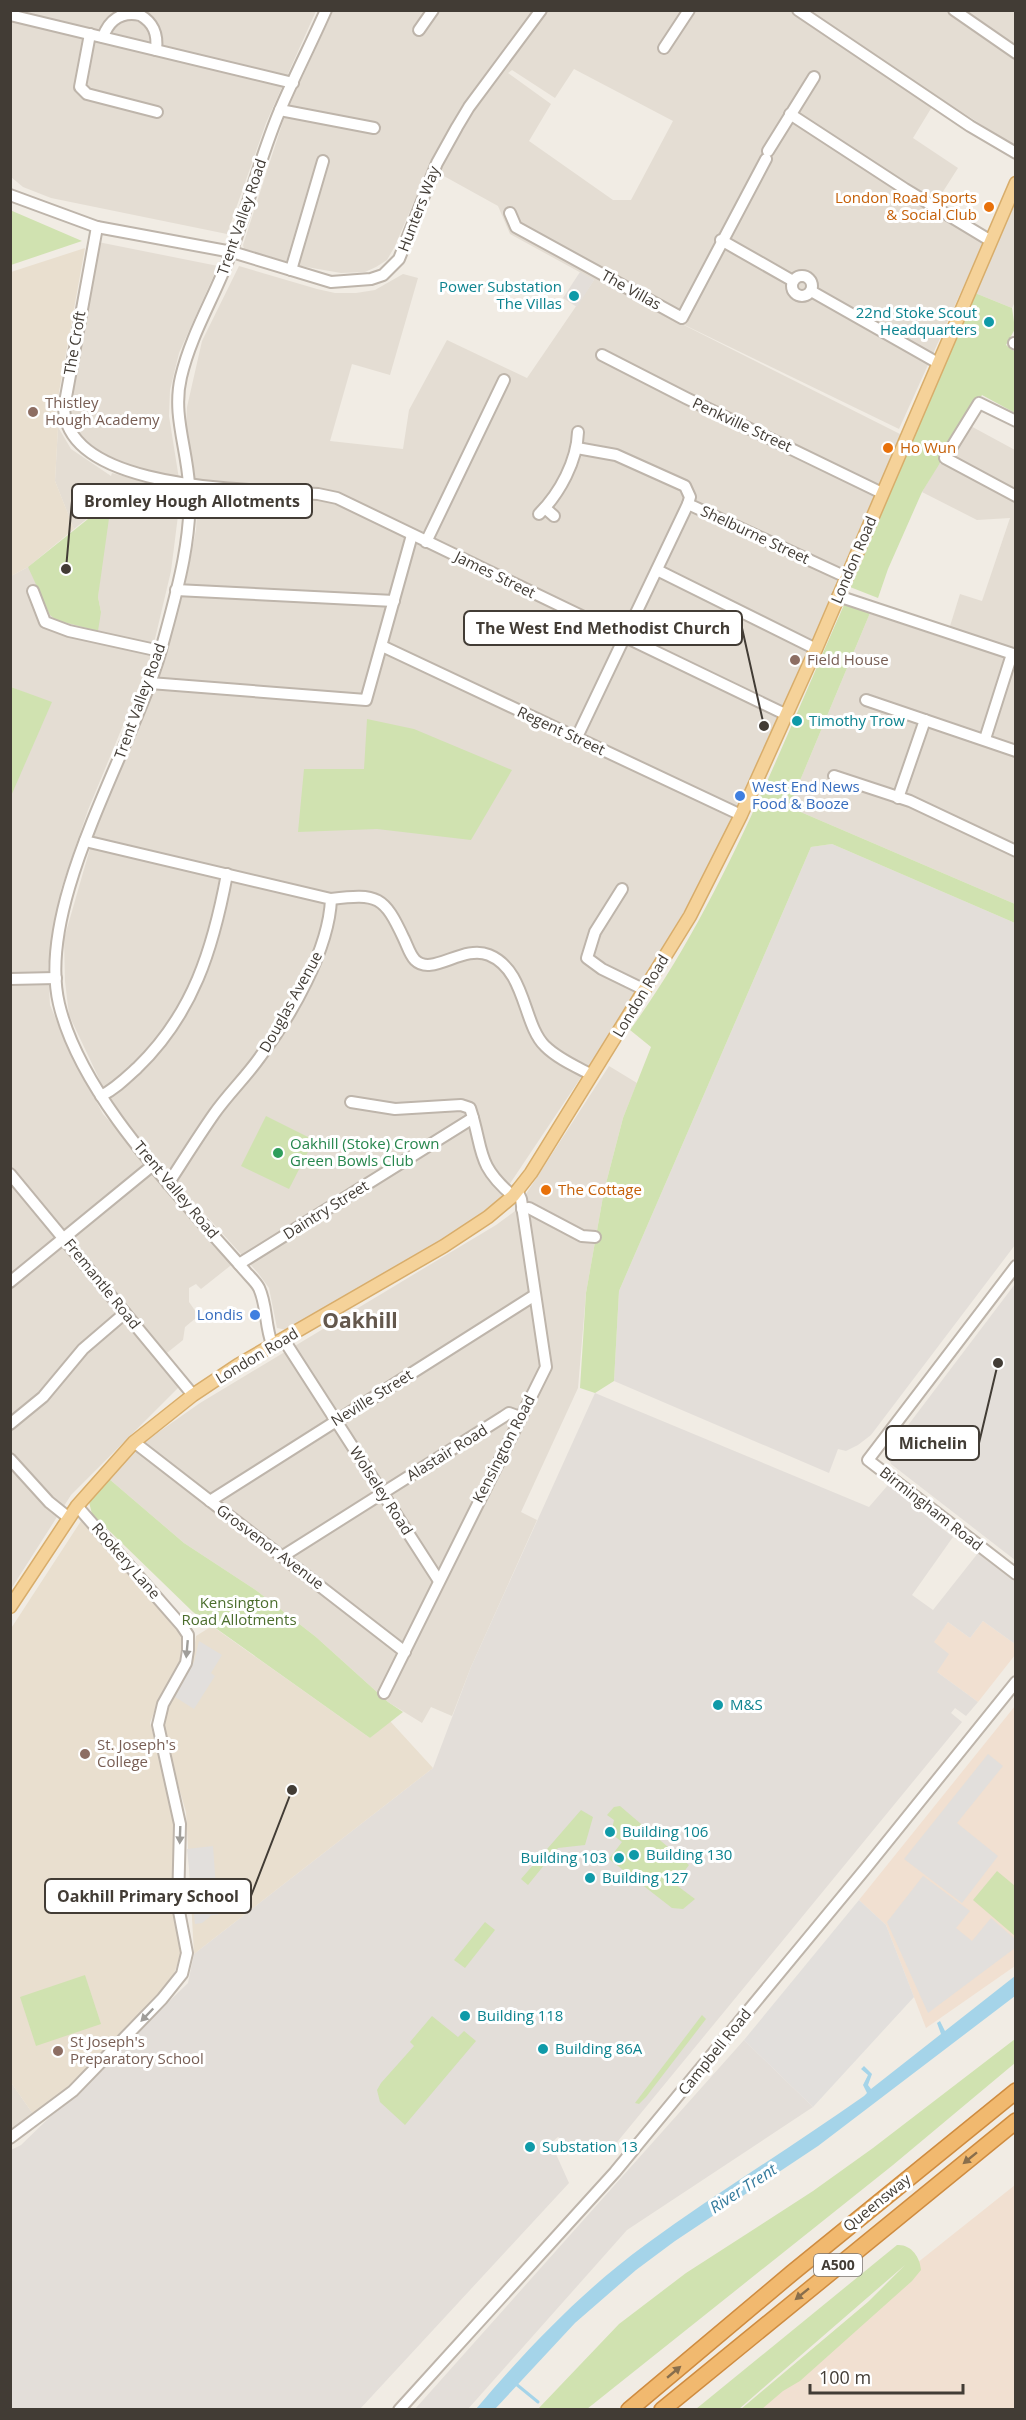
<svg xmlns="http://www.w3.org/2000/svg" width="1026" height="2420" font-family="'Open Sans',sans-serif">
	<rect width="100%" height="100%" fill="#f1ece4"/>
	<g fill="#e4ddd3" fill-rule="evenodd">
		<path d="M10,11H316L266,123L227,234L51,198L23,187L11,177Z"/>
		<path d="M333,11H1015V146L938,97L913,138L958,168L937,201L988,232L899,429L664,315L902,435L881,490L739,808L706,875L612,1031L501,1197L459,1231L287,1330L277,1328L269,1288L258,1273L177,1183L111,1104L69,1015L65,981L64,939L95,831L157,681L186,580L196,530L198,494L186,425L187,407L202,341L239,266L317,289L335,293H356L375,290L403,274L418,278L390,375L352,364L330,441L403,449L409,410L447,340L527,378L594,280L510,234L498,206L442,175L427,171L395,246L387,260L376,267L365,272L341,273L301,266L244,249L243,245L285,115ZM574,69L673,121L631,200H613L529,141L551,104L508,73L512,70L555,98Z"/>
		<path d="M1014,202L1016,300L1012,308L975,293Z"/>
		<path d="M98,242L218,266L179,353L170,390L169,416L179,479L132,469L106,458L81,440L68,410Z"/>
		<path d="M967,424L1015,450V904L789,807L870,613L946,639L960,594L982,601L1010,518L977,520L922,492L939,463L942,464Z"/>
		<path d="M58,427L71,449L111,476L112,473L181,492L171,571L150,660L88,810L61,889L48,967L50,1005L71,1055L103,1114L235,1262L201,1289L196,1284L189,1288V1302L196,1312L197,1317L185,1327L183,1340L158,1360L179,1387L71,1495L11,1589L10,796L51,703L11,687V576L28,567L32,572L44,603L101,612L98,597L107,503L74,529L55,481Z"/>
		<path d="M609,1066L637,1083L623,1118L604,1191L586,1293L578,1388L521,1512L537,1520L471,1667L452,1716L431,1707L422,1723L388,1702L316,1637L257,1591L184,1543L108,1478L143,1443L200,1403L496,1225L515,1211Z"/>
		<path d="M10,2081L33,2114L11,2131H10Z"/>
	</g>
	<g fill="#f1e0d1">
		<path d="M983,1621L1015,1644V1655L978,1702L937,1672L933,1642L948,1622L970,1638Z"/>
		<path d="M1015,1706V1966L926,2028L886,1925L859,1900Z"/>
		<path d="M1015,2185V2409L741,2410L868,2302Z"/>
	</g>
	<g fill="#e3ded9">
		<path d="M580,272L594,280L577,307L563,298Z"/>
		<path d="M832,844L1015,923V1245L871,1435L858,1445L846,1451L838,1449L829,1473L614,1381L619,1291L811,847Z"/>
		<path d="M1015,1284V1560L891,1464L887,1453Z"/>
		<path d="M595,1393L869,1507L888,1485L953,1537L912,1595L933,1610L978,1553L1015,1582V1644L983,1621L970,1638L948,1622L934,1642L949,1654L937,1672L978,1702L966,1716L955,1708L951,1713L962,1722L609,2152L592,2143L582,2154L558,2137L551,2143L569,2183L360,2409L11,2410V2150L21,2145L188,1983L194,1954L433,1768L471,1667Z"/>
		<path d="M744,2040L813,2107L627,2230L468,2409H415Z"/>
	</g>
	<g fill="#e9dfcf">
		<path d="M85,248L55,414L58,427L55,481L74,529L28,567L11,576V272Z"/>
		<path d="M81,1521L182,1635L180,1662L159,1699L150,1723L168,1786L175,1821L171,1904L182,1942L180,1957L171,1982L70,2085L33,2114L10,2081V1630Z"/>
		<path d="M212,1626L370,1738L390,1721L433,1768L194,1954L186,1812L162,1729L166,1710L192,1662L196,1636Z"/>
	</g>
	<g fill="#d0e2b0">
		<path d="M10,210L82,241L11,265Z"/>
		<path d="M975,293L1012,308L1015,329L1006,345L1015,352V413L982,395L922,492L888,569L878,598L850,587Z"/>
		<path d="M108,503L111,504L98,597L101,612L98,631L56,620L50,615L28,567Z"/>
		<path d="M844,605L870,613L789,807L1015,904V923L832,844L811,847L619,1291L614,1381L595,1393L580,1388L586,1293L604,1191L623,1118L651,1047L630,1030C721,905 781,747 844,605Z"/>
		<path d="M11,687L52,702L11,796L10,687Z"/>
		<path d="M367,719L414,729L512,770L471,840L377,829L298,832L304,769H364Z"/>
		<path d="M266,1116L314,1140L289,1189L241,1166Z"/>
		<path d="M108,1478L184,1543L257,1591L316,1637L388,1702L403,1712L370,1738L193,1612L92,1514L89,1502Z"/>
		<path d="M620,1806L689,1865L675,1884L695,1899L683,1909L672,1908L609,1859L622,1842L613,1835L615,1832L612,1829L614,1820L607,1815L614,1807Z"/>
		<path d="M581,1810L593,1817L585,1845L558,1848L528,1885L521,1879Z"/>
		<path d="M997,1871L1015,1886V1936L973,1900Z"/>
		<path d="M485,1922L495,1930L465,1968L454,1960Z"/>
		<path d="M85,1975L101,2024L36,2046L20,1997Z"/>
		<path d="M702,2015L706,2019L646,2097L639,2104L635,2103Z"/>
		<path d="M432,2016L458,2037L464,2031L476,2041L405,2125L380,2102L377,2090L381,2083L414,2046L410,2042Z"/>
		<path d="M1015,2039V2063L893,2165L587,2409H538L619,2324L686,2273L813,2191L873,2148Z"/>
		<path d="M897,2245C911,2244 920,2257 921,2270L912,2281L800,2381L783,2391L762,2409H741L868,2302L905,2265L739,2409H696Z"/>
	</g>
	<g fill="#e2dfdc">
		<path d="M199,1641L222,1655L211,1673L215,1676L194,1709L175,1697L194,1662Z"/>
		<path d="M988,1754L1003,1766L957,1823L998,1856L962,1903L904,1859Z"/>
		<path d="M213,1846L218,1915H212L202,1923L195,1924L187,1849Z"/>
		<path d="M923,1876L970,1911L956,1928L972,1941L991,1918L1016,1940L1015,1948L928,2013L887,1922Z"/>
		<path d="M859,1900L886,1925L914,1997L813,2107L744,2040Z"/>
	</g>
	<path fill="#a5d4e9" d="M1015,1976V1996L818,2146L675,2241L636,2270L575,2323L495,2409H476C527,2349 581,2292 645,2245C716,2193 792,2147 864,2096L867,2093L863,2085L868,2075L861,2069L864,2066L872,2074L868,2085L871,2089L941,2034L937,2023L940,2021L945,2031Z"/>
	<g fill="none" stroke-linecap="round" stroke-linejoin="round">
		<path stroke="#a5d4e9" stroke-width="3" d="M516,2384L538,2402"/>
		<defs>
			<g id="minor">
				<path d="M798,10L970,126L1016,153"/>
				<path d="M954,10L1016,53"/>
				<path d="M10,15L293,83"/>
				<path d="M419,30L433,10"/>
				<path d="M90,34L80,87L87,94L157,112"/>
				<path d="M103,37C109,20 121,11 140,15C154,23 158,34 156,50"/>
				<path d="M664,48L689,10"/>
				<path d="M280,110L374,128"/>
				<path d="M790,114L905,189L991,241"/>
				<path d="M768,151L814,77"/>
				<path d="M10,195L97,227L232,252L331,282L371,279L383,275L399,259L437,163L457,127L469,107L541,10"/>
				<path d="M510,213L516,227L682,318L766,159"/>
				<path d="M97,227L64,408C68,493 257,489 318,494L337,498L787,715"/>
				<path d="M721,240L793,281"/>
				<path d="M291,270L323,161"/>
				<circle cx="802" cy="286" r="10"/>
				<path d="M811,291L938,363"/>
				<path d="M1014,343L1016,344"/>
				<path d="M602,355L686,398L882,493"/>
				<path d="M1016,421L979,403L945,458L1016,496"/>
				<path d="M577,448L616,455L685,486L690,497L688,504L846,577"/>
				<path d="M545,508L554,516"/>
				<path d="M539,514C560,493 577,461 578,432"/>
				<path d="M426,542L504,380"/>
				<path d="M657,570L816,649"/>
				<path d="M176,590L394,601"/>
				<path d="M33,591L45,622L69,631L160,651"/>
				<path d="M838,596L1016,655"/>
				<path d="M382,646L741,815"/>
				<path d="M150,683L366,700L412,535"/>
				<path d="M866,700L1016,751"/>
				<path d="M576,739L688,504"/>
				<path d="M985,739L1012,654"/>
				<path d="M834,776L910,801L1016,851"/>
				<path d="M898,798L925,720"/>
				<path d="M85,841L331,899C329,950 291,1016 260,1057C246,1077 228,1094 214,1114C198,1137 183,1161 168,1184"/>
				<path d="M622,889L595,932L587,958L602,969L645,990"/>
				<path d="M331,899C378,893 384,896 404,939C407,945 410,955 415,960C432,977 463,944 489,955C526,970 523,1025 545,1046C558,1059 577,1067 592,1075"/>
				<path d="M10,979L56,978"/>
				<path d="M101,1096C115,1089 125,1079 137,1068C193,1014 213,949 227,874"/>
				<path d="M351,1102L395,1109L461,1105L470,1108C484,1150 475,1164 513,1196"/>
				<path d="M10,1174L193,1395"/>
				<path d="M522,1209L529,1208L582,1236L595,1237"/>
				<path d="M239,1264L473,1118"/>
				<path d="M1016,1266L868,1460L1016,1574"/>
				<path d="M10,1282L153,1165"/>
				<path d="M284,1340L439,1581"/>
				<path d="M272,1344C265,1326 267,1305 259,1288C256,1282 249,1276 245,1271C232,1256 219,1242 206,1227C152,1166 78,1084 59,1004C35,903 133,749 161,650C175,598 193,540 189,485C187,448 172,414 181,377C191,334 215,296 230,255C248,207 260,157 280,110C294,77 311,44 326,10"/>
				<path d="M10,1424L43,1397L83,1349L125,1313"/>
				<path d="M134,1442L405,1652"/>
				<path d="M10,1459L49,1502L69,1518"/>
				<path d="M210,1501L535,1295"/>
				<path d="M283,1556L503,1417L509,1413L520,1417"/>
				<path d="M384,1693L546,1367L521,1199L517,1190"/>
				<path d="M10,2138L73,2091L162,1999L182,1974L187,1953L178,1906L180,1824L158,1725L163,1704L186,1663L188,1650V1635L182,1626L77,1506"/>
				<path d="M399,2410L615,2172L866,1868L1016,1682"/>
			</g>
			<path id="major" d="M10,1607L77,1506L134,1442L193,1395L238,1365L444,1246L488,1217L513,1196L531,1173L690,916L741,815L816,649L1016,183"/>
			<g id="highway">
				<path d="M629,2410L792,2273L1016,2091"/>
				<path d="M662,2410L1016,2121"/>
			</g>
		</defs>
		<use href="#minor" stroke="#beb5ab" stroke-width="14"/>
		<use href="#major" stroke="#d8ad6b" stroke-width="15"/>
		<use href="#highway" stroke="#cf8c40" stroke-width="18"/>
		<use href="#minor" stroke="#fff" stroke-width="10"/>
		<use href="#major" stroke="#f5d299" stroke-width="12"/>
		<use href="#highway" stroke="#f1b96f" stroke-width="15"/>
	</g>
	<defs><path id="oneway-solid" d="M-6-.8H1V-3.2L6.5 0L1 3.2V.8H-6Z" transform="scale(1.5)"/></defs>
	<g fill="#a09e9a">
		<use href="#oneway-solid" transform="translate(187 1649) rotate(95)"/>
		<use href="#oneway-solid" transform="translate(180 1835) rotate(92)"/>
		<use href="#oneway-solid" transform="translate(147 2015) rotate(134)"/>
	</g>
	<g fill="#886e4c">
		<use href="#oneway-solid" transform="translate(970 2158) rotate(141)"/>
		<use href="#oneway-solid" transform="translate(802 2294) rotate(141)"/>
		<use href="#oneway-solid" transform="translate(674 2372) rotate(-40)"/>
	</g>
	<g fill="#e8710a" stroke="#fff" stroke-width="2">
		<circle cx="989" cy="207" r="6"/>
		<circle cx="888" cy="448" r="6"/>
		<circle cx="546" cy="1190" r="6"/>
	</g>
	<g fill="#0f9aa8" stroke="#fff" stroke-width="2">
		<circle cx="574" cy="296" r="6"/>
		<circle cx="989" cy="322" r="6"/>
		<circle cx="797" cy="721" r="6"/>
		<circle cx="718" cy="1705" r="6"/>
		<circle cx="610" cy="1832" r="6"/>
		<circle cx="634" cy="1855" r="6"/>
		<circle cx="619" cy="1858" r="6"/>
		<circle cx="590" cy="1878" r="6"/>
		<circle cx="465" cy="2016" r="6"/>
		<circle cx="543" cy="2049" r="6"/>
		<circle cx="530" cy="2147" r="6"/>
	</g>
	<g fill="#8d6e63" stroke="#fff" stroke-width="2">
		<circle cx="33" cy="412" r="6"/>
		<circle cx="795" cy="660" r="6"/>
		<circle cx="85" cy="1754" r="6"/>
		<circle cx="58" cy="2051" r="6"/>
	</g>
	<g fill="#3f7fe0" stroke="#fff" stroke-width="2">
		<circle cx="740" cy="796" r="6"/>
		<circle cx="255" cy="1315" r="6"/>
	</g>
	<circle fill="#2e9e5b" stroke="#fff" stroke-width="2" cx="278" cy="1153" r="6"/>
	<g text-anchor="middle" stroke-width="6" stroke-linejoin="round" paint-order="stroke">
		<rect fill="#fff" stroke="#7b7672" stroke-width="1.5" x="814" y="2254" width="48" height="22" rx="4.5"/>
		<g font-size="14" font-weight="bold" fill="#423c35">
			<text x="838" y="2270">A500</text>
		</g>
		<g font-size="15" fill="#c56008" stroke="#fff" text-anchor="start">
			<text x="977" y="203" text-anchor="end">London Road Sports<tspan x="977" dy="17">&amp; Social Club</tspan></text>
			<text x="900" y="453">Ho Wun</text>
			<text x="558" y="1195">The Cottage</text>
		</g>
		<g font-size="15" fill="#423c35" stroke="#fff">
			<text transform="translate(419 209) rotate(-69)" y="5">Hunters Way</text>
			<text transform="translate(242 217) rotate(-71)" y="5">Trent Valley Road</text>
			<text transform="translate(631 290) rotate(29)" y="5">The Villas</text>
			<text transform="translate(75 343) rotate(-80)" y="5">The Croft</text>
			<text transform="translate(742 425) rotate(25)" y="5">Penkville Street</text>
			<text transform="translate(755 535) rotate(25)" y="5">Shelburne Street</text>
			<text transform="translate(854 560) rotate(-67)" y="5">London Road</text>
			<text transform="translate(495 575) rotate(26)" y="5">James Street</text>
			<text transform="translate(140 701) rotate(-70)" y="5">Trent Valley Road</text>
			<text transform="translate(561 731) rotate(25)" y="5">Regent Street</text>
			<text transform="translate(641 996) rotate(-59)" y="5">London Road</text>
			<text transform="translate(291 1002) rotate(-61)" y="5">Douglas Avenue</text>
			<text transform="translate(176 1190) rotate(50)" y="5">Trent Valley Road</text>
			<text transform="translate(326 1210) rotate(-32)" y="5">Daintry Street</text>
			<text transform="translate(102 1284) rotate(51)" y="5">Fremantle Road</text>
			<text transform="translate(257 1356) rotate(-31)" y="5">London Road</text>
			<text transform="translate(372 1398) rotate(-32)" y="5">Neville Street</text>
			<text transform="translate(504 1449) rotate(-63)" y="5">Kensington Road</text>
			<text transform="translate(447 1453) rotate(-32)" y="5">Alastair Road</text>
			<text transform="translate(381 1491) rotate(57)" y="5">Wolseley Road</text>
			<text transform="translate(931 1509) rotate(38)" y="5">Birmingham Road</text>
			<text transform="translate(270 1547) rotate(37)" y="5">Grosvenor Avenue</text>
			<text transform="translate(126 1561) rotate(49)" y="5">Rookery Lane</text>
			<text transform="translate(715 2052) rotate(-51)" y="5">Campbell Road</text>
			<text transform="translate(877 2203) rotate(-39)" y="5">Queensway</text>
		</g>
		<g font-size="15" fill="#0d838f" stroke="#fff" text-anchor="start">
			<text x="562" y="292" text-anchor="end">Power Substation<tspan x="562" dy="17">The Villas</tspan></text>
			<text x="977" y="318" text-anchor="end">22nd Stoke Scout<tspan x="977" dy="17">Headquarters</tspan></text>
			<text x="809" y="726">Timothy Trow</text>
			<text x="730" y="1710">M&amp;S</text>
			<text x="622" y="1837">Building 106</text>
			<text x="646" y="1860">Building 130</text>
			<text x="607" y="1863" text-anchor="end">Building 103</text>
			<text x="602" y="1883">Building 127</text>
			<text x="477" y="2021">Building 118</text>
			<text x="555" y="2054">Building 86A</text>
			<text x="542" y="2152">Substation 13</text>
		</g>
		<g font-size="15" fill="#785e54" stroke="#fff" text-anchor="start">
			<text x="45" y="408">Thistley<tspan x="45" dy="17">Hough Academy</tspan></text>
			<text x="807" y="665">Field House</text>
			<text x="97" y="1750">St. Joseph's<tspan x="97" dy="17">College</tspan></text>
			<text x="70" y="2047">St Joseph's<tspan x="70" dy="17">Preparatory School</tspan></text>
		</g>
		<g font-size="15" fill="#366cbe" stroke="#fff" text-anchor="start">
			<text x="752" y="792">West End News<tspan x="752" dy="17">Food &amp; Booze</tspan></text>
			<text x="243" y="1320" text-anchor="end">Londis</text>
		</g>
		<g font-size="15" fill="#27864d" stroke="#fff" text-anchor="start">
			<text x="290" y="1149">Oakhill (Stoke) Crown<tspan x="290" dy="17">Green Bowls Club</tspan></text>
		</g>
		<g font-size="15" fill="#4c6e2e" stroke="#fff">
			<text x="239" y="1608">Kensington<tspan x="239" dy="17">Road Allotments</tspan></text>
		</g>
		<g font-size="16" font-style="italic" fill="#367b9d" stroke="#fff">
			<text transform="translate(743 2188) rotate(-33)" y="6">River Trent</text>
		</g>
		<g font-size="21" font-weight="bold" fill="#64584d" stroke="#fff">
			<text x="360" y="1328">Oakhill</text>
		</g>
	</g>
	<path fill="none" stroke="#423c35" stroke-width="2" d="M66 569L72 501M764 726L742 628M998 1363L979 1443M292 1790L251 1896"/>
	<g fill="#423c35" stroke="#fff" stroke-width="2">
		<circle cx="66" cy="569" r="6"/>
		<circle cx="764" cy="726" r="6"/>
		<circle cx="998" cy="1363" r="6"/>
		<circle cx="292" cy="1790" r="6"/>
	</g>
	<g fill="#fff" stroke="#423c35" stroke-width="2">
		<rect x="72" y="484" width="240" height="34" rx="6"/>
		<rect x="464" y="611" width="278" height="34" rx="6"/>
		<rect x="886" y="1426" width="93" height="34" rx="6"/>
		<rect x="45" y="1879" width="206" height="34" rx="6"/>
	</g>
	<g font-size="16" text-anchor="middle" font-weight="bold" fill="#423c35">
		<text x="192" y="507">Bromley Hough Allotments</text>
		<text x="603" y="634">The West End Methodist Church</text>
		<text x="933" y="1449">Michelin</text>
		<text x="148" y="1902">Oakhill Primary School</text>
	</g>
	<rect width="1026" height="2420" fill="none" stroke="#423c35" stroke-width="24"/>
	<path d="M810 2384v9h153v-9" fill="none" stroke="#423c35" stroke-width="3"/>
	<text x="819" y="2384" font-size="18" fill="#423c35" stroke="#ffffff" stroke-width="4.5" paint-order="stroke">100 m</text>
</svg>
